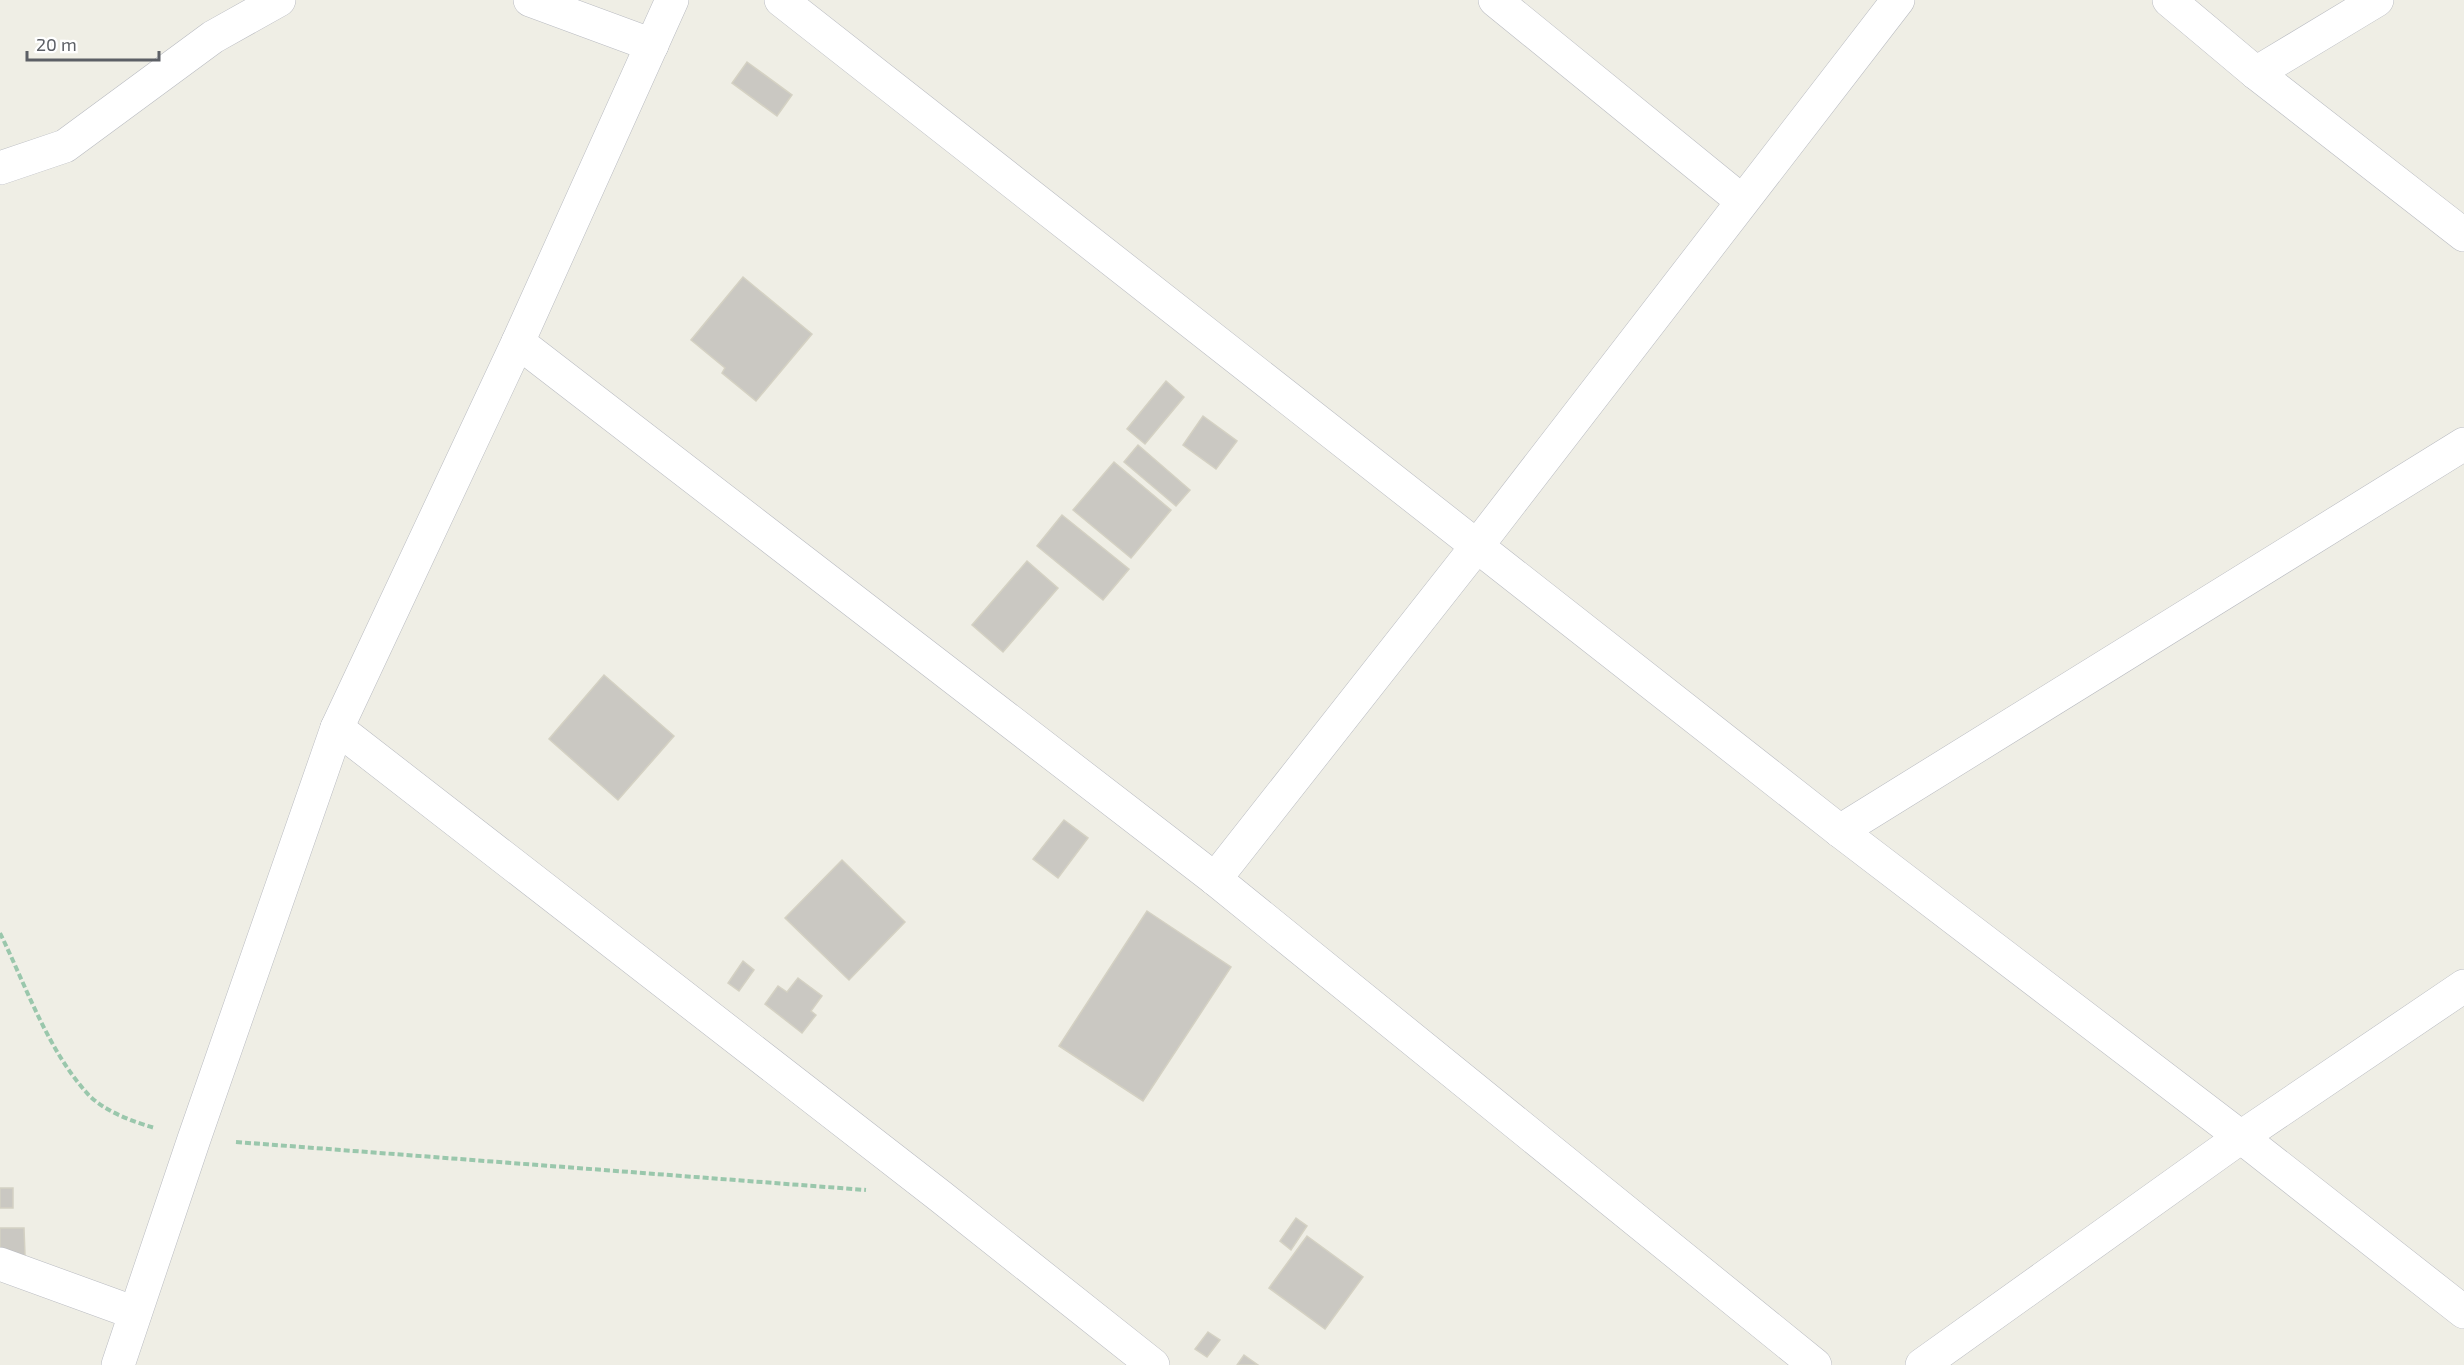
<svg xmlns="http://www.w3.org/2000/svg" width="2464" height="1365" font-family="'Exo 2',sans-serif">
	<rect width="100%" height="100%" fill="#efeee5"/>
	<g fill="#cac8c2" stroke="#d4d1c3" stroke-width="1.5">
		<path d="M747,62L792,95L777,116L732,83Z"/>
		<path d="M743,277L812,334L756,401L722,373L725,368L691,340Z"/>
		<path d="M1166,381L1184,397L1145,444L1127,429Z"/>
		<path d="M1203,416L1237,441L1216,469L1183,445Z"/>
		<path d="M1138,445L1190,490L1176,506L1124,462Z"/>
		<path d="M1114,462L1171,510L1131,558L1073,510Z"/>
		<path d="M1062,515L1129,569L1103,600L1037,546Z"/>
		<path d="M1027,561L1058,588L1003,652L972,625Z"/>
		<path d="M604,675L674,736L618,800L549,739Z"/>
		<path d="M1064,820L1088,838L1058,878L1033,859Z"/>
		<path d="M842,860L905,922L849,980L785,918Z"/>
		<path d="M1147,911L1231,967L1143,1101L1059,1046Z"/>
		<path d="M743,961L754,970L739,991L728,983Z"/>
		<path d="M798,978L822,996L811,1011L816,1015L802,1033L765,1004L778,986L787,992Z"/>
		<rect x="0" y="1188" width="13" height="20"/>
		<path d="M1296,1218L1307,1226L1291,1250L1280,1241Z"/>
		<path d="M0,1228H24L25,1255H0Z"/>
		<path d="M1307,1236L1363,1277L1325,1329L1269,1288Z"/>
		<path d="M1208,1332L1220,1340L1207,1357L1195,1349Z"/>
		<path d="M1244,1355L1258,1365H1237Z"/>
	</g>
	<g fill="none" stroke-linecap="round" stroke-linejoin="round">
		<defs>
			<g id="minor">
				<path d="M530,0L652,45"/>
				<path d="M781,0L1840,831L2241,1137L2464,1312"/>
				<path d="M1495,0L1742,201"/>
				<path d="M2169,0L2256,73L2464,235"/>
				<path d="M2256,73L2377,0"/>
				<path d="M0,168L65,146L213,37L279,0"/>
				<path d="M518,342L1215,879L1815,1365"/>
				<path d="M337,728L940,1196L1153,1365"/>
				<path d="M1840,831L2464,444"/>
				<path d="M1215,879L1477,546L1898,0"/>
				<path d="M0,1264L135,1313"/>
				<path d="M118,1365L194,1139L337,728L518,342L672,0"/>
				<path d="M1922,1365L2241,1137L2464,986"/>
			</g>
		</defs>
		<use href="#minor" stroke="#b9bbc1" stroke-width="34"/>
		<g stroke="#9ac7ac" stroke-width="4" stroke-dasharray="6 3" stroke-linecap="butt">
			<path d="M0,933C26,986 47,1048 86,1092C101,1110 133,1122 155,1128"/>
			<path d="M236,1142L866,1190"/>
		</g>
		<use href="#minor" stroke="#fff" stroke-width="33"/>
	</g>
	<path d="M27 51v9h132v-9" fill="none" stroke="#5c5f65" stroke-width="3"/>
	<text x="36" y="51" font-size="18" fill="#5c5f65" stroke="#ffffff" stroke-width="4.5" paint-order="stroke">20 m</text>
</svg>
